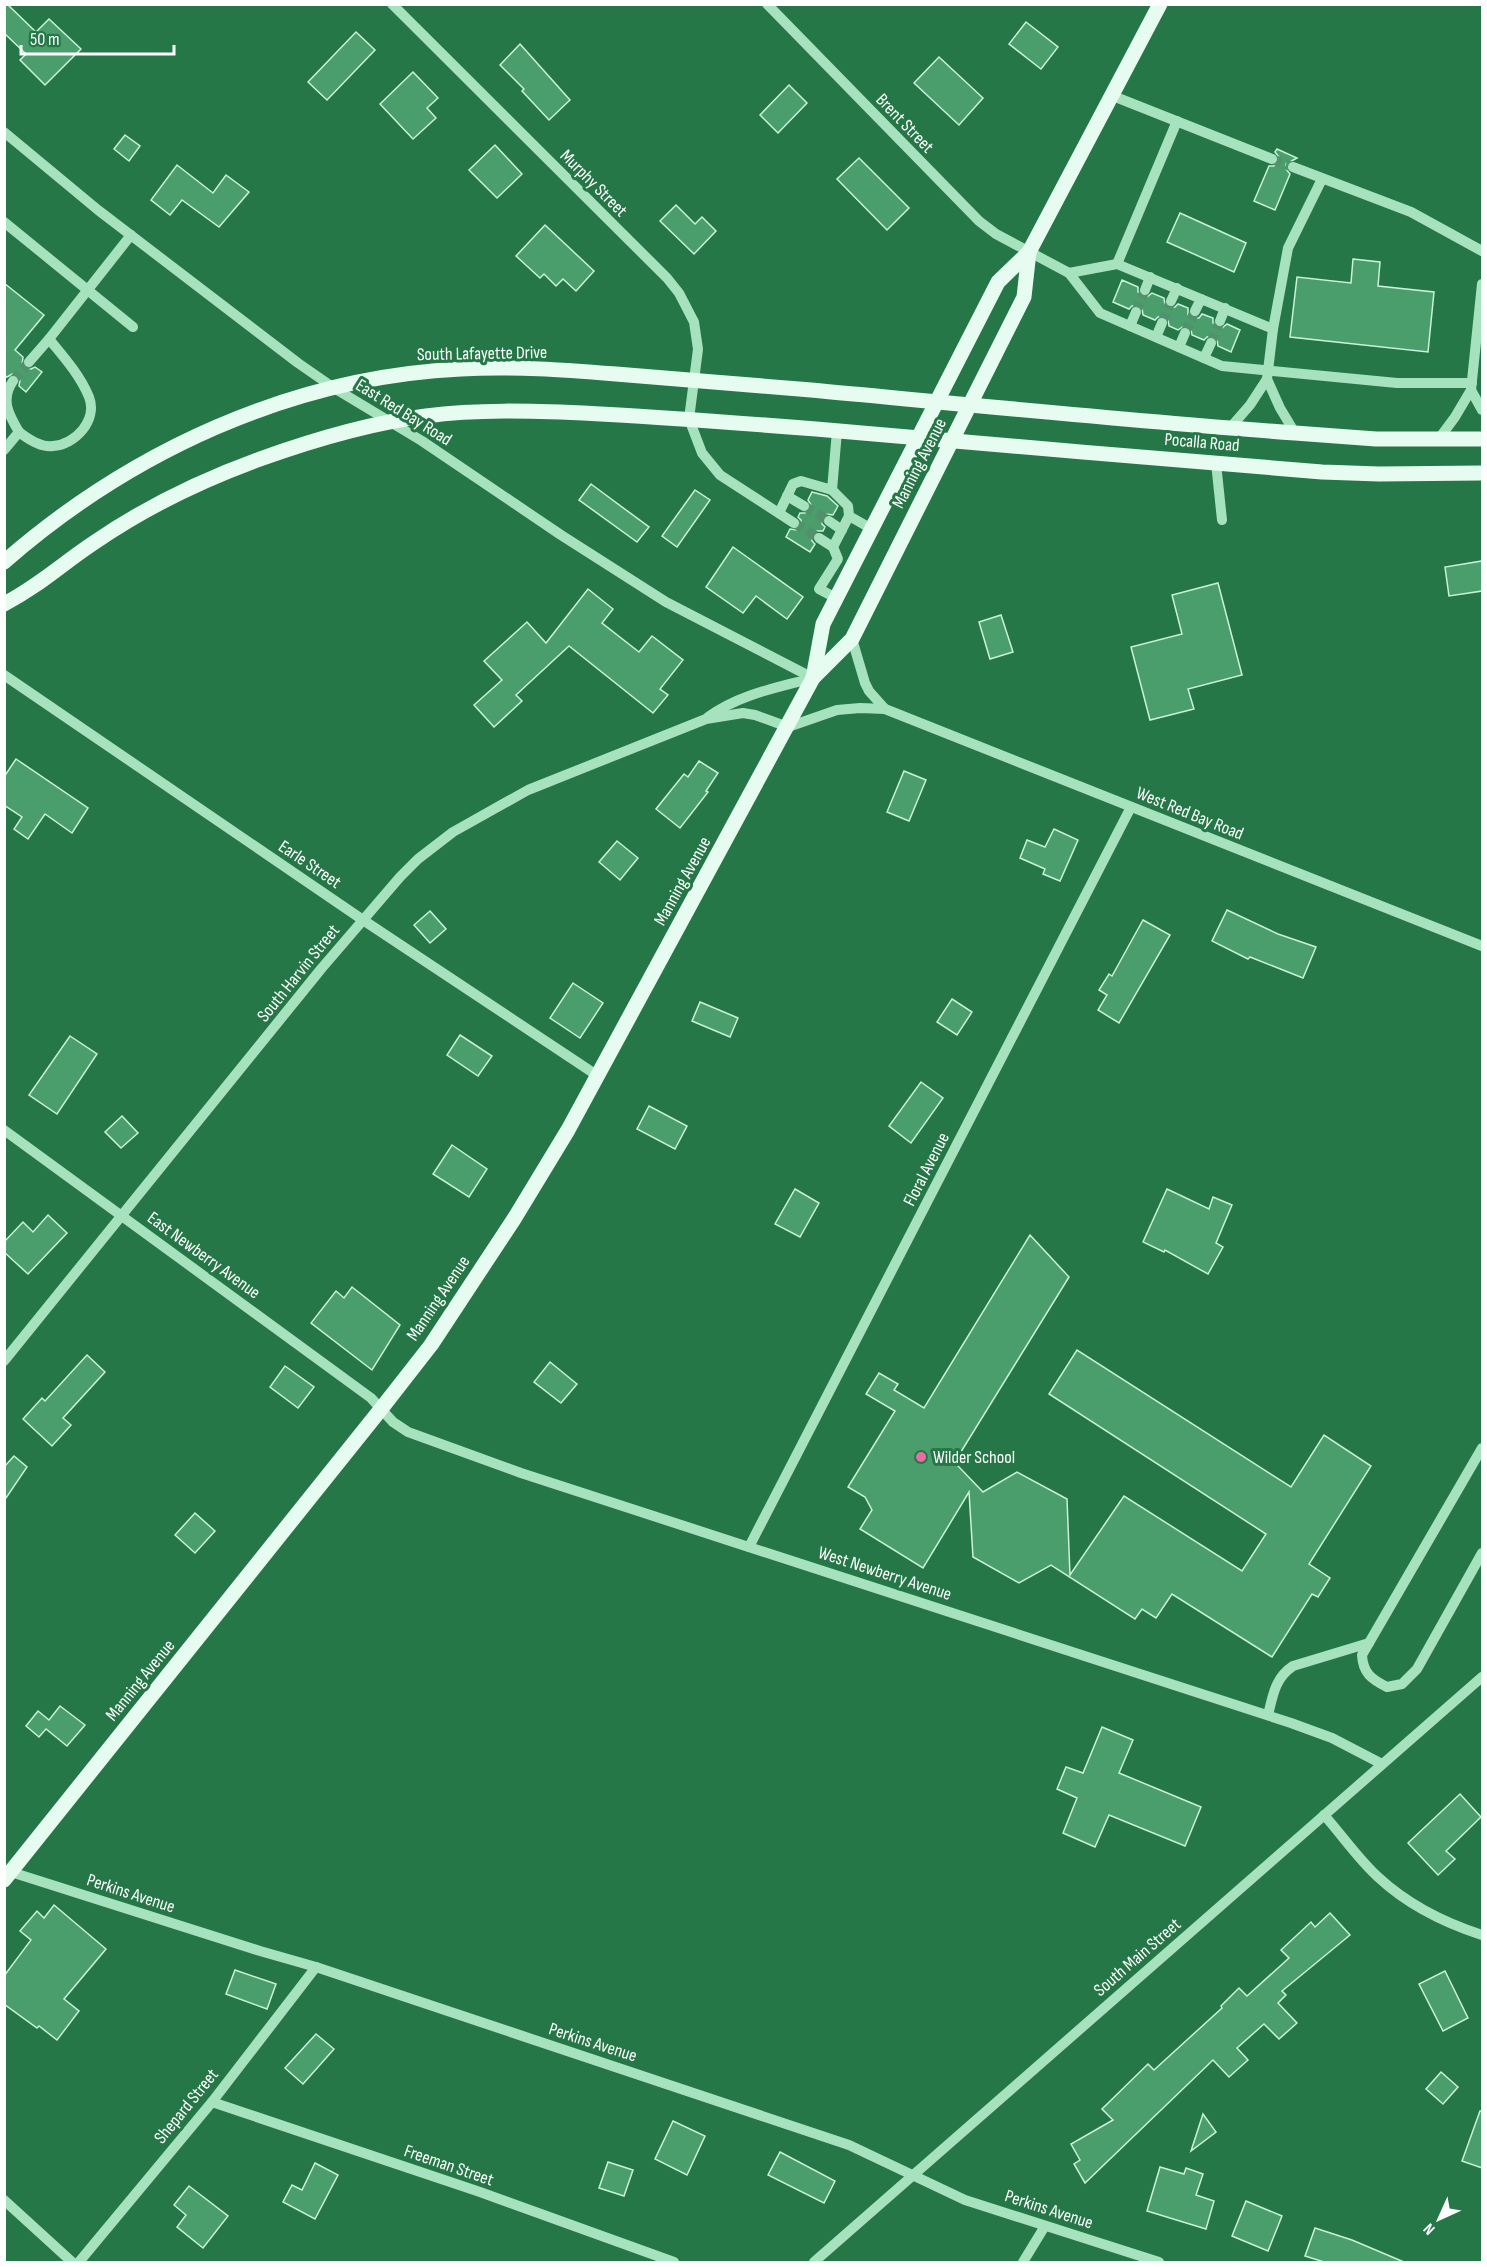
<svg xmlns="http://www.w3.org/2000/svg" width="1487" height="2267" font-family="'Sofia Sans Condensed',sans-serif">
	<rect width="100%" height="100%" fill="#257747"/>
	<g fill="#4a9e6b" stroke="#c9f2d9" stroke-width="1.5">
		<path d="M4,4H7L36,32L49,19L81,49L45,85L20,60L26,54L4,33Z"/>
		<path d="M1026,22L1058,47L1041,69L1009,44Z"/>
		<path d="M356,32L375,50L327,100L308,82Z"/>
		<path d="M520,44L570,100L549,120L522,91L524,89L500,65Z"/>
		<path d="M939,57L983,98L959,125L914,83Z"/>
		<path d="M413,72L438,98L427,108L436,118L413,139L380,104Z"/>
		<path d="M789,85L807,103L778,133L760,115Z"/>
		<path d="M125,135L140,146L129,161L114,149Z"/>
		<path d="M495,145L522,174L497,198L469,170Z"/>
		<path d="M1277,149L1297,158L1286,164V169L1290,174L1275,210L1254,201L1269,166H1274L1279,162V157L1275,152Z"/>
		<path d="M859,158L909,208L887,230L837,179Z"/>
		<path d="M177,165L213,193L226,175L249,192L219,227L182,200L170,215L151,200Z"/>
		<path d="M676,205L695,224L702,217L716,231L694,254L660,221Z"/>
		<path d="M1180,213L1246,243L1234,272L1167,242Z"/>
		<path d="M545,225L594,271L576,291L563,279L556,286L544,274L540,278L516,256Z"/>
		<path d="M1353,259L1380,262L1378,286L1434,292L1428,352L1290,337L1297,277L1351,283Z"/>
		<path d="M1122,280L1138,287V292L1142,297H1147L1152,293L1164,298L1165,305L1168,308L1175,307L1178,304L1188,308V315L1192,318H1199L1202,314L1213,318V323L1217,328H1222L1227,324L1240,330L1231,352L1218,346L1217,339L1214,336L1207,337L1204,340L1192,335L1191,329L1188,326H1184L1178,330L1169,326L1168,319L1164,316L1158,317L1155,320L1143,315L1142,308L1138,305L1132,306L1129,309L1113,302Z"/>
		<path d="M4,283L44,315L15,350L23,357L22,364L25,368L31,369L35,367L42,372L26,392L19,386L20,380L17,375L12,374L7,377L4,375Z"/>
		<path d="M591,484L649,527L637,542L579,500Z"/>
		<path d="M695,490L710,500L677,547L662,536Z"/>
		<path d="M812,492L827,496L838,506L833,515L826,514L823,517L822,524L825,527L823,531H816L812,534V541L815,544L810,552L786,537L790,529L797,530L801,527V520L798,517L800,513H805L810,510L811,505L808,500Z"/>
		<path d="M733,547L803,597L787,619L756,596L743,613L706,587Z"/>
		<path d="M1482,561V591L1449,596L1445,567Z"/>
		<path d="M1218,583L1242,675L1188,689L1194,709L1150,720L1131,647L1182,634L1172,595Z"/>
		<path d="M588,589L613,609L602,623L639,652L652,636L683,660L660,689L668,695L653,713L569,646L516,695L522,701L494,727L474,705L502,680L484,661L527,622L546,643Z"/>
		<path d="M1001,615L1013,652L990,659L979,622Z"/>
		<path d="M16,759L88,808L72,833L45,814L28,839L14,829L22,817L4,805V777Z"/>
		<path d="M699,761L718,773L706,791L708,792L680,828L656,809L684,774L688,777Z"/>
		<path d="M904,771L926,780L909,821L887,812Z"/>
		<path d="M1054,829L1078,840L1060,881L1043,874L1045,869L1020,858L1027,840L1045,847Z"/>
		<path d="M617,841L638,858L620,880L599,862Z"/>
		<path d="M1227,910L1278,934L1316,947L1303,978L1250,957L1248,959L1212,941Z"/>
		<path d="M430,911L446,929L430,943L414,925Z"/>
		<path d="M1143,920L1170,935L1119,1023L1098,1010L1107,995L1099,990L1109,974L1112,976Z"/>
		<path d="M573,983L603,1003L580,1038L550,1018Z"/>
		<path d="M952,999L972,1012L957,1035L937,1022Z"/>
		<path d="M700,1002L738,1018L730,1037L692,1021Z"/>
		<path d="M460,1035L492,1056L478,1076L447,1055Z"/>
		<path d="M70,1036L97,1054L57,1114L29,1095Z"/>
		<path d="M921,1082L943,1098L911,1143L889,1126Z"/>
		<path d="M649,1106L687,1126L675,1149L637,1129Z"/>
		<path d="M122,1116L138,1133L121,1148L105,1132Z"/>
		<path d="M452,1145L487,1169L469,1197L433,1174Z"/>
		<path d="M795,1189L819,1203L800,1237L775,1224Z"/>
		<path d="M1167,1189L1209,1209L1213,1197L1232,1205L1216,1243L1223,1247L1208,1274L1165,1250L1164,1252L1143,1242Z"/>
		<path d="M48,1215L67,1233L28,1274L4,1252V1242L23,1222L33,1232Z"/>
		<path d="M1030,1235L1069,1277L959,1455L963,1457L958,1466L983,1492L1017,1472L1067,1499L1070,1575L1124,1496L1242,1571L1266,1534L1049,1394L1077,1350L1291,1487L1324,1435L1371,1466L1309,1564L1330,1578L1318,1597L1312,1594L1272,1657L1172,1594L1156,1618L1142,1609L1135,1619L1051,1565L1019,1583L973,1557L969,1492L923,1568L860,1529L872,1510L865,1497L848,1487L895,1411L866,1394L879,1373L898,1384L894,1390L924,1408Z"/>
		<path d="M352,1287L400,1325L372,1370L311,1323L336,1291L344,1298Z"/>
		<path d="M87,1355L105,1372L63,1418L71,1425L52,1446L23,1419L42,1398L45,1401Z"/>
		<path d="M550,1362L577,1384L561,1403L534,1382Z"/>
		<path d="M285,1366L314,1387L298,1408L270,1387Z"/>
		<path d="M14,1456L27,1467L4,1501V1467Z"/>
		<path d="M195,1513L215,1531L195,1553L175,1535Z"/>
		<path d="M60,1706L85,1725L67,1746L46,1729L39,1737L26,1726L38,1711L49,1720Z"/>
		<path d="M1102,1727L1133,1740L1119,1773L1201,1807L1185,1846L1109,1815L1095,1847L1063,1833L1077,1798L1057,1789L1066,1767L1083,1773Z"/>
		<path d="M1460,1794L1481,1817L1446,1851L1455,1859L1438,1875L1408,1843Z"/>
		<path d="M54,1905L106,1949L64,1999L79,2011L57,2040L39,2026L37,2028L4,2004V1976L31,1940L20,1931L37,1911L44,1918Z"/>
		<path d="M1330,1913L1350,1935L1282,1991L1286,1995L1278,2003L1297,2023L1279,2039L1264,2024L1237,2048L1248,2060L1229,2077L1213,2060L1085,2183L1074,2164L1080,2160L1071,2144L1113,2120L1102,2109L1148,2064L1154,2070L1222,2008L1221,2006L1239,1988L1247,1996L1289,1958L1281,1950L1311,1922L1315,1927Z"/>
		<path d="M235,1970L276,1984L267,2009L226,1994Z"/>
		<path d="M1445,1971L1468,2018L1443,2031L1419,1984Z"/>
		<path d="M316,2034L334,2049L303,2084L285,2068Z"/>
		<path d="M1441,2072L1458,2087L1443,2104L1426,2089Z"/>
		<path d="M1480,2111H1482V2168L1462,2161Z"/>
		<path d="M1203,2114L1216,2132L1191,2151Z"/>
		<path d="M673,2121L705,2136L687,2175L655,2159Z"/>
		<path d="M780,2152L835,2181L824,2203L768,2175Z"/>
		<path d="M608,2162L633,2170L624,2196L599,2188Z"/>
		<path d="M315,2163L338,2175L315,2219L283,2202L292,2185L302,2190Z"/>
		<path d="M1160,2167L1184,2174L1186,2168L1203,2174L1196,2195L1214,2201L1206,2229L1147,2211Z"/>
		<path d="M189,2186L228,2216L203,2248L177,2227L186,2215L174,2205Z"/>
		<path d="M1246,2201L1282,2216L1268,2251L1232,2236Z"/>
		<path d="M1315,2228L1352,2240L1404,2262H1324L1305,2256Z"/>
	</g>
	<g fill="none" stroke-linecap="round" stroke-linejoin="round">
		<g stroke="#51926c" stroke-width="10" stroke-dasharray="10 5" stroke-linecap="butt">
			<path d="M1272,159L1293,167"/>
			<path d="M1136,312L1145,290"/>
			<path d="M1162,323L1171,301"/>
			<path d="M1185,333L1195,311"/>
			<path d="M1211,343L1220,321"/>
			<path d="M13,381L29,362"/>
			<path d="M804,506L829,521"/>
			<path d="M794,523L819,538"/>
		</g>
		<g stroke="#a7e2be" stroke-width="10">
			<path d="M392,4L667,278L679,293L694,322L698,349L689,419L702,453L720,475L794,523"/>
			<path d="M767,4L979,221L996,234L1069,273L1100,313L1222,366L1397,383H1472"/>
			<path d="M1113,96L1272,159"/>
			<path d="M4,132L98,210L298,363L334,388L422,441L561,535L666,602L813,678"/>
			<path d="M1293,167L1411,212L1482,251"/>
			<path d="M4,222L133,327"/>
			<path d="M1117,264L1177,121"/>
			<path d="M1069,273L1117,264L1273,329"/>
			<path d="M1145,290L1150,277"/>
			<path d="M1171,301L1177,288"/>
			<path d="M1195,311L1201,299"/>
			<path d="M1220,321L1225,308"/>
			<path d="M1130,326L1136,312"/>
			<path d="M1156,337L1162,323"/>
			<path d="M1179,347L1185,333"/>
			<path d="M1204,358L1211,343"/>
			<path d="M29,362L49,339"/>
			<path d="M1267,379L1280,408L1295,433"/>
			<path d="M13,381C0,400 9,415 19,432"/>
			<path d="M1471,390L1482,410"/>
			<path d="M1230,428L1250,405L1267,379L1273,329L1288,248L1322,179"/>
			<path d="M1438,440L1455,417L1471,390L1482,284"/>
			<path d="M4,450L19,432C28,439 41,448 53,446C75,445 98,420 89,397C80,375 63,356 49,339L131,235"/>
			<path d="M1216,463L1222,520"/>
			<path d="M832,490L848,506L849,516L833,547"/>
			<path d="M787,496L804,506"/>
			<path d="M779,513L793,484L801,481L832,490L837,431"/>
			<path d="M849,516L872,529"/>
			<path d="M829,521L842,530"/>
			<path d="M819,538L833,547L838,559L819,589L836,598"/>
			<path d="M852,639L865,683L869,691L885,709"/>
			<path d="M4,675L363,920L598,1076"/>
			<path d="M708,717C740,694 776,688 813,678"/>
			<path d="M4,1130L371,1398L393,1422L408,1432L521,1473L1291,1723L1332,1738L1382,1764"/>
			<path d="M4,1361L321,969L400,877L418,859L453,832L528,790L706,719L743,713L755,715L788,727L837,710L860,708L885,709L1482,946"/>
			<path d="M1482,1448L1362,1655C1363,1673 1371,1679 1387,1687L1402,1684L1417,1669L1482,1553"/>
			<path d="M749,1547L1131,807"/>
			<path d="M1268,1715C1273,1695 1275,1678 1293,1666L1369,1643"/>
			<path d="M1324,1815C1342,1835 1358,1859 1378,1877C1408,1905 1445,1923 1482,1935"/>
			<path d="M11,1872L260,1951L316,1967L849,2145L965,2200L1159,2262"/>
			<path d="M212,2102L480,2192L674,2262"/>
			<path d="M4,2200L72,2262"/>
			<path d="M79,2262L212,2102L316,1967"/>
			<path d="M814,2262L1482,1677"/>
			<path d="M1023,2262L1045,2226"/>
		</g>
		<g stroke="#e6fcf0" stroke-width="15">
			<path d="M4,562C131,451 292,377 461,369C513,366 565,370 616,374C681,379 746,385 811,390C972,405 1133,421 1295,433L1376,439H1482"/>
			<path d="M4,604C39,586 63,563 95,542C146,507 202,480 260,459C313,440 369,423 426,416C478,409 531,411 583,413C661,417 739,423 816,429C985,443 1153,459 1322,472L1379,474L1482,473"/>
			<path d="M813,678L823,624L998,282L1029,252L1160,4"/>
			<path d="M4,1880L381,1409L431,1345L514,1219L568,1130L813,678L852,639L1024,297L1029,252"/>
		</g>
	</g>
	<circle fill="#eb6ca4" stroke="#257747" stroke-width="2" cx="921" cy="1457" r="6"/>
	<g text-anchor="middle" stroke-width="6" stroke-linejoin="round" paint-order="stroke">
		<g font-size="18" fill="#fff" stroke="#257747">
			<text transform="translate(905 123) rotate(46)" y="6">Brent Street</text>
			<text transform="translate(594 183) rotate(45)" y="6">Murphy Street</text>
			<text transform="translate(482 353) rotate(-1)" y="6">South Lafayette Drive</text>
			<text transform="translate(404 412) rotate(32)" y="6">East Red Bay Road</text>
			<text transform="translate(1202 442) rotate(5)" y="6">Pocalla Road</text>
			<text transform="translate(919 463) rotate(-63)" y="6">Manning Avenue</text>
			<text transform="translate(1190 813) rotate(22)" y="6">West Red Bay Road</text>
			<text transform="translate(310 864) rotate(34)" y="6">Earle Street</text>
			<text transform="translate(682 881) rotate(-61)" y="6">Manning Avenue</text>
			<text transform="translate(298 973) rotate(-51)" y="6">South Harvin Street</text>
			<text transform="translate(926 1169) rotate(-63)" y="6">Floral Avenue</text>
			<text transform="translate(204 1255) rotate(36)" y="6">East Newberry Avenue</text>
			<text transform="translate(438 1298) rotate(-56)" y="6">Manning Avenue</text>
			<text transform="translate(885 1573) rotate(18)" y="6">West Newberry Avenue</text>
			<text transform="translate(140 1680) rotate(-51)" y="6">Manning Avenue</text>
			<text transform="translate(131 1893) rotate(18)" y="6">Perkins Avenue</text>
			<text transform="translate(1137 1957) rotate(-41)" y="6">South Main Street</text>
			<text transform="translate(593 2042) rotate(18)" y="6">Perkins Avenue</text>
			<text transform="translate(186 2106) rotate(-51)" y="6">Shepard Street</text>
			<text transform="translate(449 2165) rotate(19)" y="6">Freeman Street</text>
			<text transform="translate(1049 2209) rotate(18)" y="6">Perkins Avenue</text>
		</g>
		<g font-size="18" fill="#fff" stroke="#257747" text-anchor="start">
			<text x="933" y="1463">Wilder School</text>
		</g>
	</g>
	<rect width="1487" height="2267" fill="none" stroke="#ffffff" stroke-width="12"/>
	<g transform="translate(1439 2219) rotate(225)" stroke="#257747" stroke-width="4.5" paint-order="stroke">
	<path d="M0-4.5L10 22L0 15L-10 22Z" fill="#ffffff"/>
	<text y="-9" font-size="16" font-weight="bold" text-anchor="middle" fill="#ffffff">N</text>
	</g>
	<path d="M21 45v9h153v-9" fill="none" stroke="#ffffff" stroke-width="3"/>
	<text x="30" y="45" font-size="18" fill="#ffffff" stroke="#257747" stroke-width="4.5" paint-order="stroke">50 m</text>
</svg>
